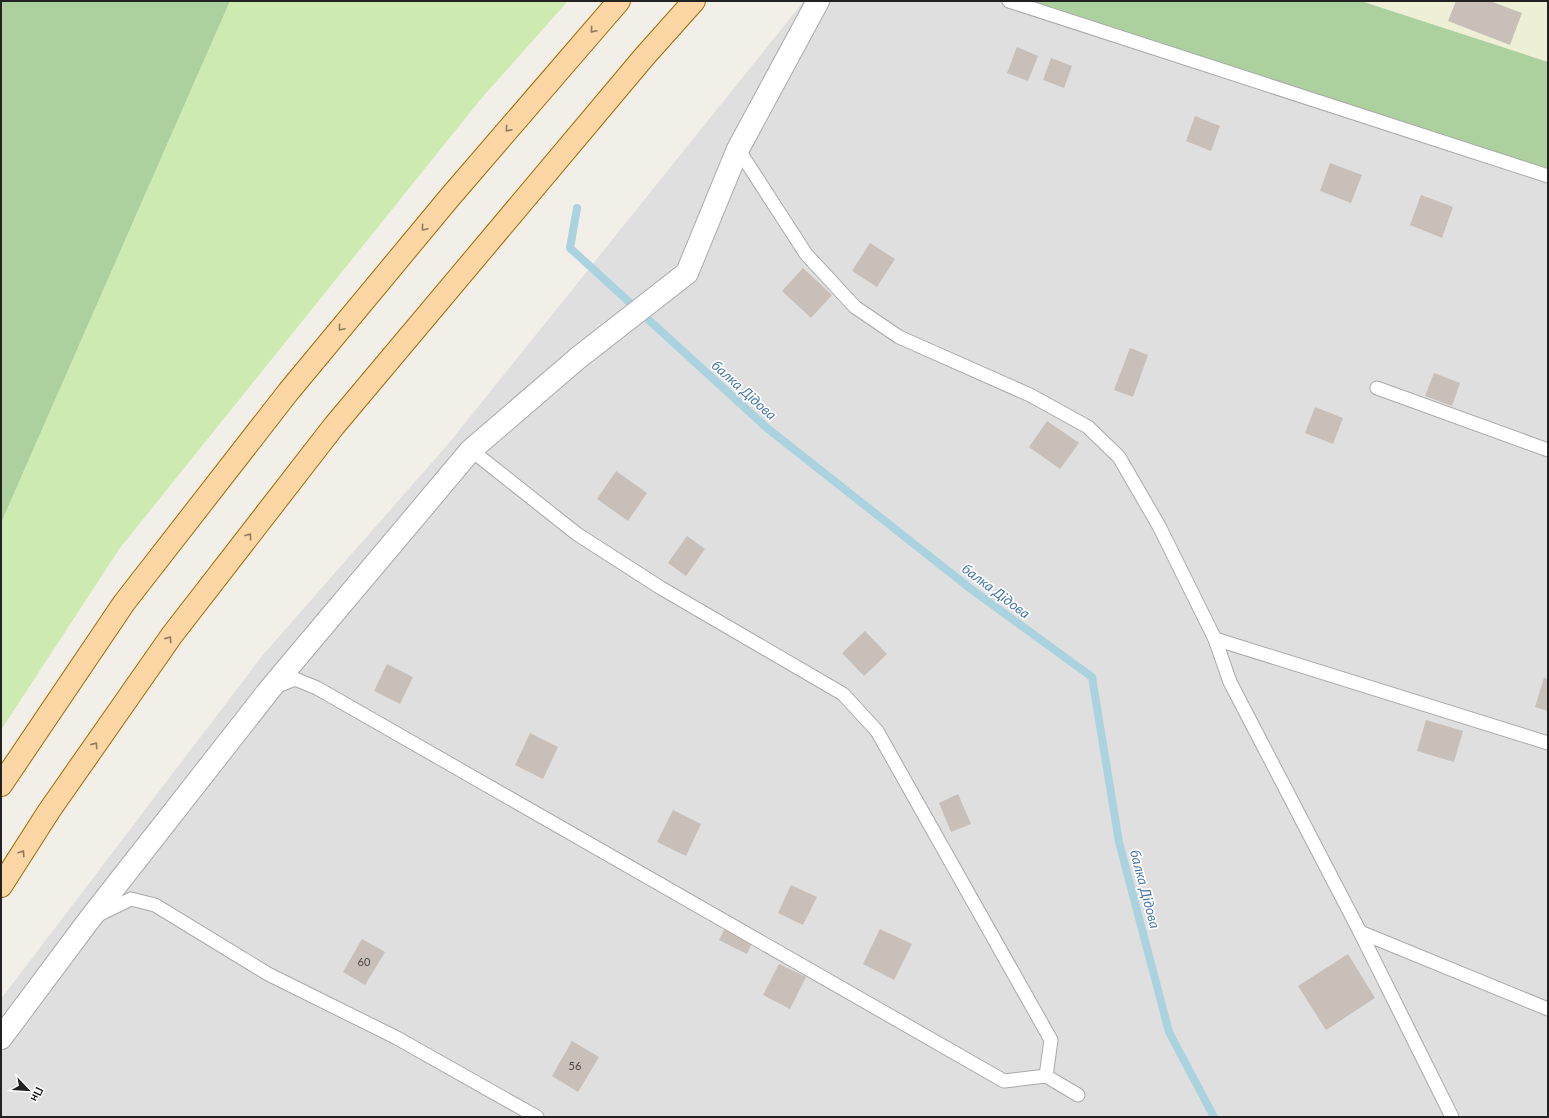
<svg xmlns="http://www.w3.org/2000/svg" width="1549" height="1118" font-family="Lato,sans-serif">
	<rect width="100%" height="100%" fill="#f2efe9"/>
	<path fill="#e0dfdf" d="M804,1H1009L1548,176V1117H1V999L262,656L449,443Z"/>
	<path fill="#eef0d5" d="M1361,1H1548V62Z"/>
	<path fill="#cdebb0" d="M230,1H568L480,100L120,548L1,730V523Z"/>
	<g fill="#add19e">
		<path d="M1,1H230L1,523Z"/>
		<path d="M1009,1H1361L1548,62V176Z"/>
	</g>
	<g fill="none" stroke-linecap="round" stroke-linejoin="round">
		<path stroke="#aad3df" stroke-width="8" d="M577,208L570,248L767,428L971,589L1092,677L1119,842L1169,1032L1214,1117"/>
	</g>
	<g fill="#c7bfb8">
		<path d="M1456,1H1490L1522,13L1510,45L1448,21Z"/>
		<path d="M1017,47L1038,56L1028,81L1007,73Z"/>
		<path d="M1051,58L1072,66L1064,88L1043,80Z"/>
		<path d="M1195,116L1220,126L1211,151L1186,141Z"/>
		<path d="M1330,163L1362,175L1351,203L1320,191Z"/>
		<path d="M1421,195L1453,207L1442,238L1410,225Z"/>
		<path d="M870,243L895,259L877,287L852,271Z"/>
		<path d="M803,268L832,295L811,318L782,291Z"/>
		<path d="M1130,348L1148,355L1133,397L1114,390Z"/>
		<path d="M1434,373L1460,383L1452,406L1425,396Z"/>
		<path d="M1315,407L1343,418L1333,444L1305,433Z"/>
		<path d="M1047,421L1079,443L1060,469L1029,447Z"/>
		<path d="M616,471L647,493L628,521L597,499Z"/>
		<path d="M687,536L705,549L686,576L668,563Z"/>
		<path d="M865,631L887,654L864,676L842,653Z"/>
		<path d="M387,664L413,677L400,704L374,691Z"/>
		<path d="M1544,678L1548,679V711L1535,707Z"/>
		<path d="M1426,720L1463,731L1454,762L1417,751Z"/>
		<path d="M530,733L558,747L543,779L515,765Z"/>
		<path d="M958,794L971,824L951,832L939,803Z"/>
		<path d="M673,810L701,824L686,856L657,842Z"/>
		<path d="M791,885L817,897L803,925L778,913Z"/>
		<path d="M725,928L753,941L747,954L719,940Z"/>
		<path d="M880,929L912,944L894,980L863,964Z"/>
		<path d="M362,939L385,952L365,985L343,972Z"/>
		<path d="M1348,954L1375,998L1326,1030L1298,986Z"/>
		<path d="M779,964L806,977L790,1009L763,995Z"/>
		<path d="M572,1041L599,1057L578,1092L552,1076Z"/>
	</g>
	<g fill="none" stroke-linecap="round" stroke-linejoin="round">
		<defs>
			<g id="lane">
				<path d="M1009,1L1548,176"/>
				<path d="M738,149L806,254L855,307L899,337L1030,395L1088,427L1119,457L1159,526L1215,639L1230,682L1360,932L1548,1009"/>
				<path d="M1377,388L1548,450"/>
				<path d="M471,450L577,534L661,588L843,694L877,731L1051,1040L1046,1076"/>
				<path d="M1215,639L1548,743"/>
				<path d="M275,687L295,679L317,688L1004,1081L1046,1076L1078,1095"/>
				<path d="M96,916L131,899L155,905L268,974L397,1038L537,1117"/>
				<path d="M1360,932L1452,1117"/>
			</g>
			<path id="street" d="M1,1038L89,920L270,689L471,450L578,358L687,273L738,149L818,1"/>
			<g id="primary">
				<path d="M1,785L124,603L289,391L450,197L619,1"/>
				<path d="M1,886L49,811L172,635L334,426L644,57L694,1"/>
			</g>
		</defs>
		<use href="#lane" stroke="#a9a9a9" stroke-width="15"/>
		<use href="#street" stroke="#a9a9a9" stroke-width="24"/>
		<use href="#primary" stroke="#a06b00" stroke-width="24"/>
		<use href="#lane" stroke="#fff" stroke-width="13"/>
		<use href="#street" stroke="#fff" stroke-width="22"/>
		<use href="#primary" stroke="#fcd6a4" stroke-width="22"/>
	</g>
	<defs><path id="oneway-chevron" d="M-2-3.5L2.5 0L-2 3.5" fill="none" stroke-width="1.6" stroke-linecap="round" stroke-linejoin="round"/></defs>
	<g stroke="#8f7c63">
		<use href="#oneway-chevron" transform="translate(593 30) rotate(131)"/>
		<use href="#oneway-chevron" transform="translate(508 129) rotate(131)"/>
		<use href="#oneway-chevron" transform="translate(424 228) rotate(130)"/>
		<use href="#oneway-chevron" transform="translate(341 328) rotate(130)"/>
		<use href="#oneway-chevron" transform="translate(249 536) rotate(-52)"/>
		<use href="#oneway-chevron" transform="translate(169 639) rotate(-55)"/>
		<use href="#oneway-chevron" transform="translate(95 745) rotate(-55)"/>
		<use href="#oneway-chevron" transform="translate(22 853) rotate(-57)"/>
	</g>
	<g text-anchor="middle" stroke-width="3.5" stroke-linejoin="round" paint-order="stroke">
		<g font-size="11" fill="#4b4948">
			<text x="364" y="966">60</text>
			<text x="575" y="1070">56</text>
		</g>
		<g font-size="14" font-style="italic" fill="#4a7aab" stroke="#fff">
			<text transform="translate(744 390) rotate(42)" y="5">балка Дідова</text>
			<text transform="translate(996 591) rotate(37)" y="5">балка Дідова</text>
			<text transform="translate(1145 889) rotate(75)" y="5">балка Дідова</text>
		</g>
	</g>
	<rect width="1549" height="1118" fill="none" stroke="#222222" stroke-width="4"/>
	<g transform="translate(28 1090) rotate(115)" stroke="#ffffff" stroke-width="3" paint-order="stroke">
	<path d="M0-3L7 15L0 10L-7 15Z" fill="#222222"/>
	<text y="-6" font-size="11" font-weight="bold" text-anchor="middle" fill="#222222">Пн</text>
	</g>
</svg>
